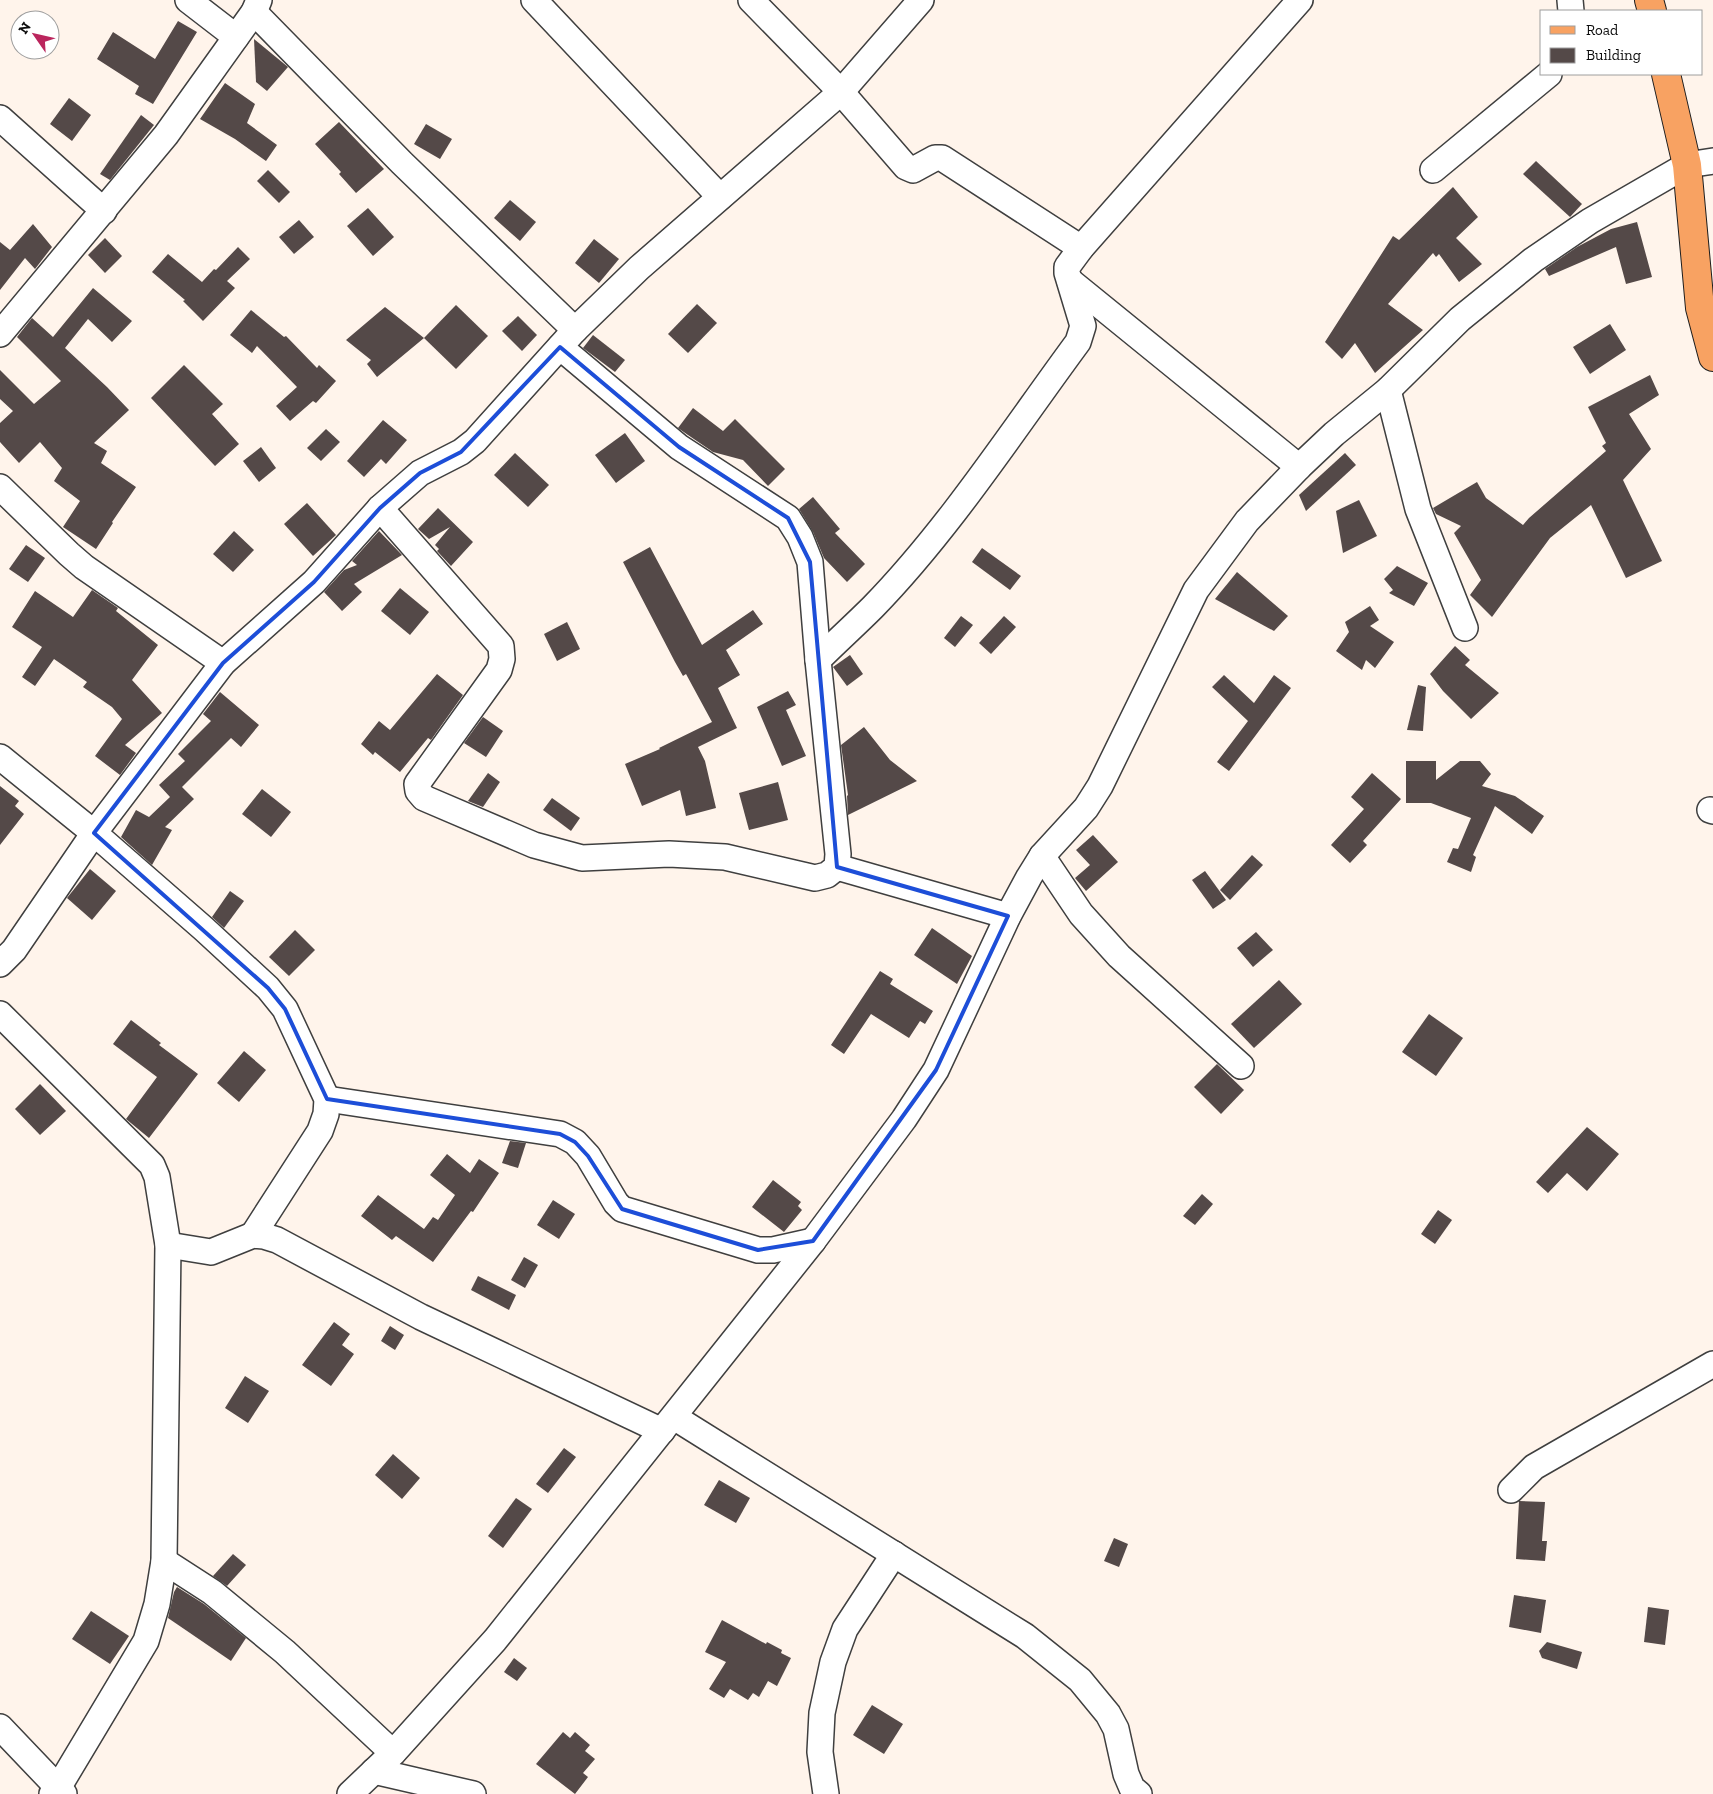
<svg xmlns="http://www.w3.org/2000/svg" width="1713" height="1794" font-family="'Zilla Slab',serif">
	<rect width="100%" height="100%" fill="#fff4eb"/>
	<g fill="#544948">
		<path d="M178,21L197,32L153,104L135,94L139,86L97,59L113,32L155,59Z"/>
		<path d="M254,39L288,67L267,91L256,82Z"/>
		<path d="M225,83L255,104L247,123L277,145L266,161L235,139L200,119Z"/>
		<path d="M69,98L91,115L72,141L50,124Z"/>
		<path d="M141,115L154,125L110,180L100,174Z"/>
		<path d="M339,122L384,169L356,193L339,174L341,172L315,144Z"/>
		<path d="M426,124L452,139L440,159L414,144Z"/>
		<path d="M1536,161L1582,204L1570,217L1523,174Z"/>
		<path d="M268,170L290,192L279,203L257,181Z"/>
		<path d="M1453,187L1478,217L1456,238L1482,264L1459,282L1439,254L1436,257L1433,253L1388,304L1423,330L1375,373L1355,343L1342,359L1325,342L1393,236L1399,240Z"/>
		<path d="M510,200L536,222L520,241L494,218Z"/>
		<path d="M368,208L394,237L373,256L347,226Z"/>
		<path d="M299,220L314,237L294,254L279,237Z"/>
		<path d="M1637,222L1652,277L1626,284L1616,247L1549,276L1545,269L1577,247L1611,229Z"/>
		<path d="M33,224L52,247L35,269L25,258L0,290V242L10,250Z"/>
		<path d="M105,238L122,256L105,273L88,255Z"/>
		<path d="M594,239L619,259L599,283L575,263Z"/>
		<path d="M238,247L250,259L227,281L235,288L203,321L183,301L185,300L152,272L168,254L202,282L214,269L216,270Z"/>
		<path d="M93,288L132,321L112,342L88,319L65,348L107,387L129,410L94,443L107,451L101,463L136,487L112,522L113,523L96,549L63,527L80,501L54,481L62,468L40,442L19,463L0,442V423L13,411L0,399V370L34,404L61,381L17,337L32,318L53,337Z"/>
		<path d="M697,304L717,323L688,353L668,334Z"/>
		<path d="M456,305L488,336L456,369L424,338Z"/>
		<path d="M385,307L424,338L377,377L367,364L371,360L346,340Z"/>
		<path d="M251,310L284,337L286,336L317,368L319,365L336,381L316,403L313,401L290,421L276,406L297,387L257,346L252,353L230,335Z"/>
		<path d="M518,316L537,335L522,351L502,331Z"/>
		<path d="M1610,324L1626,350L1590,374L1573,347Z"/>
		<path d="M593,335L625,360L615,372L583,348Z"/>
		<path d="M184,365L223,404L212,414L239,444L215,466L151,398Z"/>
		<path d="M1650,375L1659,395L1629,414L1651,449L1623,480L1662,561L1626,578L1591,505L1550,538L1492,617L1470,595L1481,580L1454,533L1461,526L1436,514L1433,508L1477,482L1486,498L1523,525L1529,518L1606,451L1602,446L1606,443L1588,407Z"/>
		<path d="M693,408L723,431L735,419L785,469L768,486L743,460L713,452L688,435L678,428Z"/>
		<path d="M383,420L407,440L386,464L381,459L364,477L347,461Z"/>
		<path d="M326,429L340,442L321,461L307,448Z"/>
		<path d="M625,433L645,461L616,483L595,455Z"/>
		<path d="M261,447L276,468L259,482L243,461Z"/>
		<path d="M515,453L549,485L528,507L494,475Z"/>
		<path d="M1345,453L1356,465L1306,511L1299,495Z"/>
		<path d="M813,497L840,529L835,533L865,564L847,582L824,558L813,532L799,509Z"/>
		<path d="M1359,500L1377,536L1343,553L1336,511Z"/>
		<path d="M307,503L336,535L313,556L284,524Z"/>
		<path d="M438,508L473,542L451,566L437,551L439,549L435,545L450,527L429,539L418,529Z"/>
		<path d="M234,531L254,550L233,572L213,554Z"/>
		<path d="M379,531L402,555L354,584L362,592L342,611L324,592L344,570L357,565L352,561Z"/>
		<path d="M26,545L45,558L28,582L9,569Z"/>
		<path d="M650,547L702,645L753,610L763,624L726,650L740,675L718,688L737,728L698,747L705,761L716,808L686,816L680,790L642,806L625,764L660,749L659,748L712,722L686,674L683,676L675,662L623,562Z"/>
		<path d="M982,548L1021,576L1010,590L972,562Z"/>
		<path d="M1397,566L1428,583L1414,606L1389,593L1393,590L1384,579Z"/>
		<path d="M1237,572L1288,616L1274,631L1215,599Z"/>
		<path d="M400,588L429,612L410,635L381,611Z"/>
		<path d="M92,590L118,608L116,611L158,645L132,680L162,713L125,745L136,753L120,775L95,756L122,719L112,707L83,687L87,682L54,659L35,686L22,677L42,647L12,627L35,591L73,617Z"/>
		<path d="M1370,606L1379,620L1370,626L1394,642L1375,668L1366,660L1362,670L1336,651L1349,632L1345,622Z"/>
		<path d="M961,616L973,625L955,647L944,638Z"/>
		<path d="M1004,616L1016,627L991,654L979,643Z"/>
		<path d="M567,622L580,649L557,661L544,634Z"/>
		<path d="M1455,646L1470,660L1465,665L1499,693L1471,719L1443,691L1430,674Z"/>
		<path d="M850,655L863,674L847,686L833,667Z"/>
		<path d="M437,674L463,695L431,740L428,738L400,772L375,752L373,755L361,744L379,721L390,730Z"/>
		<path d="M1224,675L1254,703L1274,675L1291,688L1229,771L1217,762L1248,721L1212,687Z"/>
		<path d="M1418,685L1426,687L1423,731L1407,730Z"/>
		<path d="M788,691L796,705L786,710L806,756L782,766L757,707Z"/>
		<path d="M220,692L259,725L241,747L231,738L182,787L194,799L165,827L172,830L152,865L121,837L136,810L149,817L170,797L159,785L185,761L178,754L211,721L203,714Z"/>
		<path d="M483,717L503,731L486,757L464,743Z"/>
		<path d="M864,727L890,760L917,781L848,815L847,796L848,795L841,745Z"/>
		<path d="M1406,761H1436V780L1460,761H1480L1491,774L1482,786L1515,796L1544,816L1532,834L1495,806L1473,855L1476,857L1471,872L1447,862L1453,848L1458,849L1471,818L1431,803H1406Z"/>
		<path d="M488,773L500,782L483,807L468,801Z"/>
		<path d="M1372,773L1401,799L1363,841L1367,845L1350,863L1331,845L1364,809L1351,797Z"/>
		<path d="M778,782L788,820L749,830L739,793Z"/>
		<path d="M0,786L19,801L15,806L24,814L0,845Z"/>
		<path d="M262,789L291,812L271,837L242,814Z"/>
		<path d="M552,798L580,818L571,831L543,810Z"/>
		<path d="M1093,835L1118,862L1086,891L1075,878L1090,865L1076,850Z"/>
		<path d="M1252,855L1263,865L1230,900L1220,890Z"/>
		<path d="M90,869L116,891L92,920L67,898Z"/>
		<path d="M1205,871L1226,900L1213,909L1192,880Z"/>
		<path d="M230,891L244,901L224,928L212,917Z"/>
		<path d="M932,928L972,956L957,984L914,955Z"/>
		<path d="M295,930L315,950L289,976L269,957Z"/>
		<path d="M1256,932L1273,950L1253,967L1237,948Z"/>
		<path d="M880,971L893,979L890,984L933,1011L925,1024L920,1021L909,1038L871,1014L844,1054L831,1045Z"/>
		<path d="M1279,980L1302,1004L1254,1048L1231,1024Z"/>
		<path d="M1429,1014L1463,1038L1436,1076L1402,1052Z"/>
		<path d="M131,1020L161,1043L159,1045L198,1074L149,1138L126,1119L157,1077L113,1044Z"/>
		<path d="M244,1051L266,1070L239,1102L217,1083Z"/>
		<path d="M1217,1064L1244,1090L1221,1114L1194,1087Z"/>
		<path d="M40,1084L66,1111L40,1135L15,1109Z"/>
		<path d="M1587,1127L1619,1154L1587,1191L1567,1173L1548,1193L1536,1182Z"/>
		<path d="M510,1141L526,1143L518,1168L502,1163Z"/>
		<path d="M447,1154L470,1173L479,1159L499,1173L473,1212L471,1211L433,1262L396,1236L392,1240L361,1216L378,1195L424,1229L433,1217L438,1220L455,1195L430,1175Z"/>
		<path d="M773,1180L801,1202L798,1206L802,1210L784,1232L752,1207Z"/>
		<path d="M1202,1194L1213,1204L1195,1225L1183,1216Z"/>
		<path d="M553,1200L575,1214L559,1239L537,1225Z"/>
		<path d="M1438,1210L1452,1220L1435,1244L1421,1234Z"/>
		<path d="M524,1257L538,1265L525,1288L511,1280Z"/>
		<path d="M478,1276L516,1295L509,1310L471,1290Z"/>
		<path d="M334,1322L350,1334L342,1345L354,1354L331,1386L302,1365Z"/>
		<path d="M390,1326L404,1335L395,1350L381,1341Z"/>
		<path d="M245,1376L269,1391L248,1423L225,1408Z"/>
		<path d="M564,1448L576,1457L548,1493L536,1484Z"/>
		<path d="M393,1454L420,1478L402,1499L375,1475Z"/>
		<path d="M719,1480L750,1498L736,1523L704,1505Z"/>
		<path d="M516,1498L532,1509L503,1548L488,1536Z"/>
		<path d="M1519,1501L1545,1502L1542,1541H1547L1545,1561L1516,1559Z"/>
		<path d="M1114,1538L1128,1544L1119,1567L1104,1561Z"/>
		<path d="M233,1554L246,1565L227,1586L213,1576Z"/>
		<path d="M177,1587L204,1604L246,1638L231,1661L168,1618L174,1592Z"/>
		<path d="M1514,1595L1546,1600L1541,1633L1509,1627Z"/>
		<path d="M1648,1607L1669,1610L1665,1645L1644,1642Z"/>
		<path d="M91,1611L129,1636L110,1664L72,1639Z"/>
		<path d="M722,1620L766,1644L767,1642L782,1650L781,1653L791,1658L777,1686L768,1681L759,1697L753,1693L748,1700L730,1689L724,1698L709,1689L726,1662L705,1652Z"/>
		<path d="M1547,1642L1582,1652L1577,1669L1542,1658L1539,1651Z"/>
		<path d="M514,1658L527,1668L517,1681L504,1672Z"/>
		<path d="M872,1705L903,1724L884,1754L853,1735Z"/>
		<path d="M563,1732L570,1738L575,1732L590,1745L585,1751L595,1759L583,1773L588,1777L575,1794L536,1764Z"/>
	</g>
	<g fill="none" stroke-linecap="round" stroke-linejoin="round">
		<defs>
			<g id="minor">
				<path d="M188,0L236,37"/>
				<path d="M534,0L720,197"/>
				<path d="M751,0L841,92L906,167L913,170L935,158H942L1081,248"/>
				<path d="M1570,0L1571,11"/>
				<path d="M254,12L402,163L575,330"/>
				<path d="M0,118L104,211"/>
				<path d="M1433,170L1549,74"/>
				<path d="M1070,281L1299,467"/>
				<path d="M0,334L166,135L254,12L259,0"/>
				<path d="M1388,390L1418,509L1465,628"/>
				<path d="M0,487L69,554L84,567L223,663"/>
				<path d="M380,508L501,646L502,659L499,670L417,784L418,791L424,798L534,845L582,858L669,854L725,857L815,878L827,875L837,867L838,854L818,660L810,562L800,537L788,518L679,447L560,347"/>
				<path d="M818,660C836,642 855,625 873,607C949,529 1013,430 1078,342L1083,326L1067,273V267L1081,248L1300,0"/>
				<path d="M0,757L94,833L204,929L268,988L285,1009L327,1099L326,1114L320,1131L253,1235"/>
				<path d="M1710,810L1713,811"/>
				<path d="M1042,856L1081,914L1119,956L1241,1066"/>
				<path d="M837,867L1008,916"/>
				<path d="M0,964L14,950L94,833L223,663L314,582L380,508L420,473L461,452L475,441L575,330L639,268L841,92L921,0"/>
				<path d="M0,1014L152,1165L157,1177L168,1245L164,1561L157,1604L146,1641L58,1788L52,1794"/>
				<path d="M327,1099L560,1134L575,1142L588,1156L616,1203L622,1209L758,1250H773L813,1241"/>
				<path d="M168,1245L211,1252L253,1235L264,1236L277,1240L421,1317L662,1431"/>
				<path d="M674,1417L1025,1636L1080,1680L1108,1714L1116,1729L1126,1774L1132,1788L1139,1794"/>
				<path d="M1511,1490L1534,1467L1713,1364"/>
				<path d="M164,1561L212,1592L285,1652L393,1753"/>
				<path d="M0,1727L64,1794"/>
				<path d="M374,1771L473,1794"/>
				<path d="M350,1794L393,1753L495,1640L813,1241L904,1119L936,1070L1008,916L1029,877L1042,856L1086,808L1100,786L1196,590L1247,521L1299,467L1334,434L1388,390L1460,319L1533,260L1590,221L1687,165L1713,161"/>
				<path d="M826,1794L820,1752L822,1713L833,1662L845,1629L894,1554"/>
			</g>
			<g id="major">
				<path d="M1649,0L1652,11"/>
				<path d="M1666,74L1687,165L1700,308L1713,357"/>
			</g>
		</defs>
		<use href="#minor" stroke="#3f3f3f" stroke-width="28"/>
		<use href="#major" stroke="#1d1d1d" stroke-width="30"/>
		<use href="#minor" stroke="#fff" stroke-width="25"/>
		<use href="#major" stroke="#f8a262" stroke-width="28"/>
	</g>
	<path fill="none" stroke="#1d4ed8" stroke-width="4" stroke-linejoin="round" d="M560,347L679,447L788,518L810,562L837,867L1008,916L936,1070L813,1241L758,1250L622,1209L588,1156L575,1142L560,1134L327,1099L285,1009L268,988L94,833L223,663L314,582L380,508L420,473L461,452Z"/>
	<rect x="1540" y="10" width="162" height="65" fill="#ffffff" stroke="#9e9e9e"/>
	<rect x="1550" y="26" width="25" height="8" fill="#f8a262" stroke="#9e9e9e"/>
	<text x="1586" y="35" font-size="15" fill="#0c0c0c">Road</text>
	<rect x="1550" y="48" width="25" height="15" fill="#544948" stroke="#9e9e9e"/>
	<text x="1586" y="60" font-size="15" fill="#0c0c0c">Building</text>
	<g transform="translate(35 35) rotate(304)"><circle r="24" fill="#ffffff" stroke="#9e9e9e"/>
	<path d="M0-4L9 19L0 12L-9 19Z" fill="#bb255d"/>
	<text y="-8" font-size="14" font-weight="bold" text-anchor="middle" fill="#0c0c0c">N</text>
	</g>
</svg>
